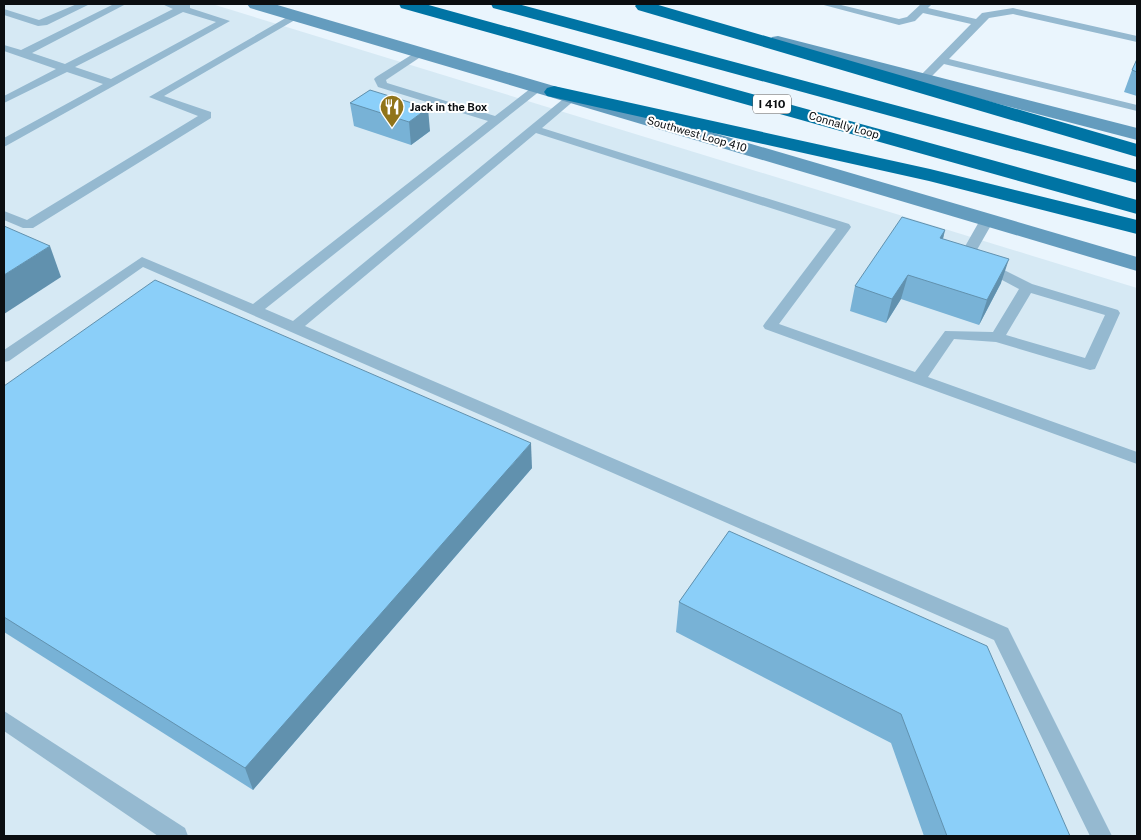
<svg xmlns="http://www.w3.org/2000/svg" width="1141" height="840" font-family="'Public Sans',sans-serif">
	<rect width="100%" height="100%" fill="#eaf5fd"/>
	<path fill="#d6e9f4" d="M4,4H212L1137,288V836H4Z"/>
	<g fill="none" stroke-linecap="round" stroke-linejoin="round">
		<g fill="#95b9d0" fill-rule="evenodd">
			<path d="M77,4H90L47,25L38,26L4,15V9L39,20Z"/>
			<path d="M114,4H126L32,53L65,64L173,9L162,4H190V8L230,21L4,147V138L103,84L67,72L4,103V96L56,69L4,51V45L21,50ZM183,12L216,22L111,79L75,67Z"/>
			<path d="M820,4H837L899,19L907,17L921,4H932L928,8L976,19L982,13L1013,8L1137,36V42L1013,14L989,18L949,59L1137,105V111L944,64L928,80H920V76L971,24L923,13L915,21L899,25Z"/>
			<path d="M296,12L300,13V17L164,96L211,112V118L33,228H23L4,220V211L27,220L198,116L149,97Z"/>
			<path d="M421,49L425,50V54L386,80L387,83L495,116L535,85L539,84L545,87L265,309L293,321L568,95H576V99L542,128L849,224L851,227L849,230L779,324L915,372L945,331L993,332L1019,289L959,257L980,220L987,216L994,220L974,255L1032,284L1118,310L1120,313L1095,369L1090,370L996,342L954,339L928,377L1137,452V464L765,329L763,326L765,323L836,229L536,133L305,326L1008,628L1112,836H1090L994,640L143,267L9,361L4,362V350L142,257L253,304L488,121L378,87L374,79L376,77ZM1031,293L1105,315L1085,358L1006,335Z"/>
			<path d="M4,711L185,828L188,836H158L4,731Z"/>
		</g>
		<g fill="#649cbe" fill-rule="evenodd">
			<path d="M247,4H274L1137,257V271L250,8Z"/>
			<path d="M778,36L1137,128V140L772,45L769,41L772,37Z"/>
		</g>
		<g fill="#0074a4" fill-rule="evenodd">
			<path d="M399,4H425L1137,200V214L401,8Z"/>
			<path d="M491,4H518L1137,170V183L493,8Z"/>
			<path d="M637,4H655L1137,144V157L638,10L635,6Z"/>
			<path d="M554,86L930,169L1137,220V234L929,181L547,96L544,92L547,88Z"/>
		</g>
	</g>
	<g fill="#78b2d6">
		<path d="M1137,59V96L1124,92L1132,70Z"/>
		<path d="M370,90L430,131L411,145L354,126L350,103Z"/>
		<path d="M945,230L943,239L1001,283L979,325L901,299L886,323L850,311L855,286Z"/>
		<path d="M4,386L532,468L253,790L4,632Z"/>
		<path d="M729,531L1070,836H924L891,743L676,632L679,602Z"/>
	</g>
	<g fill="#6191ae">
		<path d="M428,108L430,131L411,145L409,122Z"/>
		<path d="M945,230L939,254L940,238Z"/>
		<path d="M50,246L61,277L4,314V275Z"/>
		<path d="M1009,259L1001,283L979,325L987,300Z"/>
		<path d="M908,275L901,299L886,323L892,299Z"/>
		<path d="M531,443L532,468L253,790L245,768Z"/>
	</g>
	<g fill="#8bcff9" stroke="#6191ae">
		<path d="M1137,59V72L1132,70Z"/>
		<path d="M370,90L428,108L409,122L350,103Z"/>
		<path d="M902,217L945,230L940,238L1009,259L987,300L908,275L892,299L855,286Z"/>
		<path d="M4,226L50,246L4,275Z"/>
		<path d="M155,280L531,443L245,768L4,617V386Z"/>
		<path d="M729,531L987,646L1070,836H947L901,714L679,602Z"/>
	</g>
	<defs>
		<symbol id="restaurant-pin" viewBox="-11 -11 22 30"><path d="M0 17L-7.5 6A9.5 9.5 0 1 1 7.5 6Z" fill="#91741a" stroke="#fff"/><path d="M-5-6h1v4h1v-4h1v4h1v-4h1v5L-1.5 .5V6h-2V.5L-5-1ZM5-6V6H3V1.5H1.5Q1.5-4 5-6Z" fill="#fff"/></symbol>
	</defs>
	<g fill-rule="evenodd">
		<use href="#restaurant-pin" x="378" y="93" width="28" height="38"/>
	</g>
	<g text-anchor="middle" stroke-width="4" stroke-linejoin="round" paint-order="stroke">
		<g font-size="11" font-weight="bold" fill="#0b0e11" stroke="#fff" text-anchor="start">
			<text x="410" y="111">Jack in the Box</text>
		</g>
		<g font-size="11" fill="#0b0e11" stroke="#fff">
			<text transform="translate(844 125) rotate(16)" y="4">Connally Loop</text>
			<text transform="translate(697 134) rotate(16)" y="4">Southwest Loop 410</text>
		</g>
		<rect fill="#fff" stroke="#545658" stroke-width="1" x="753" y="94.5" width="38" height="19" rx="4"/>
		<g font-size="12" font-weight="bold" fill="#0b0e11">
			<text x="772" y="108">I 410</text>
		</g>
	</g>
	<rect width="1141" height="840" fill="none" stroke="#0b0e11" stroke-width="10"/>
</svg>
